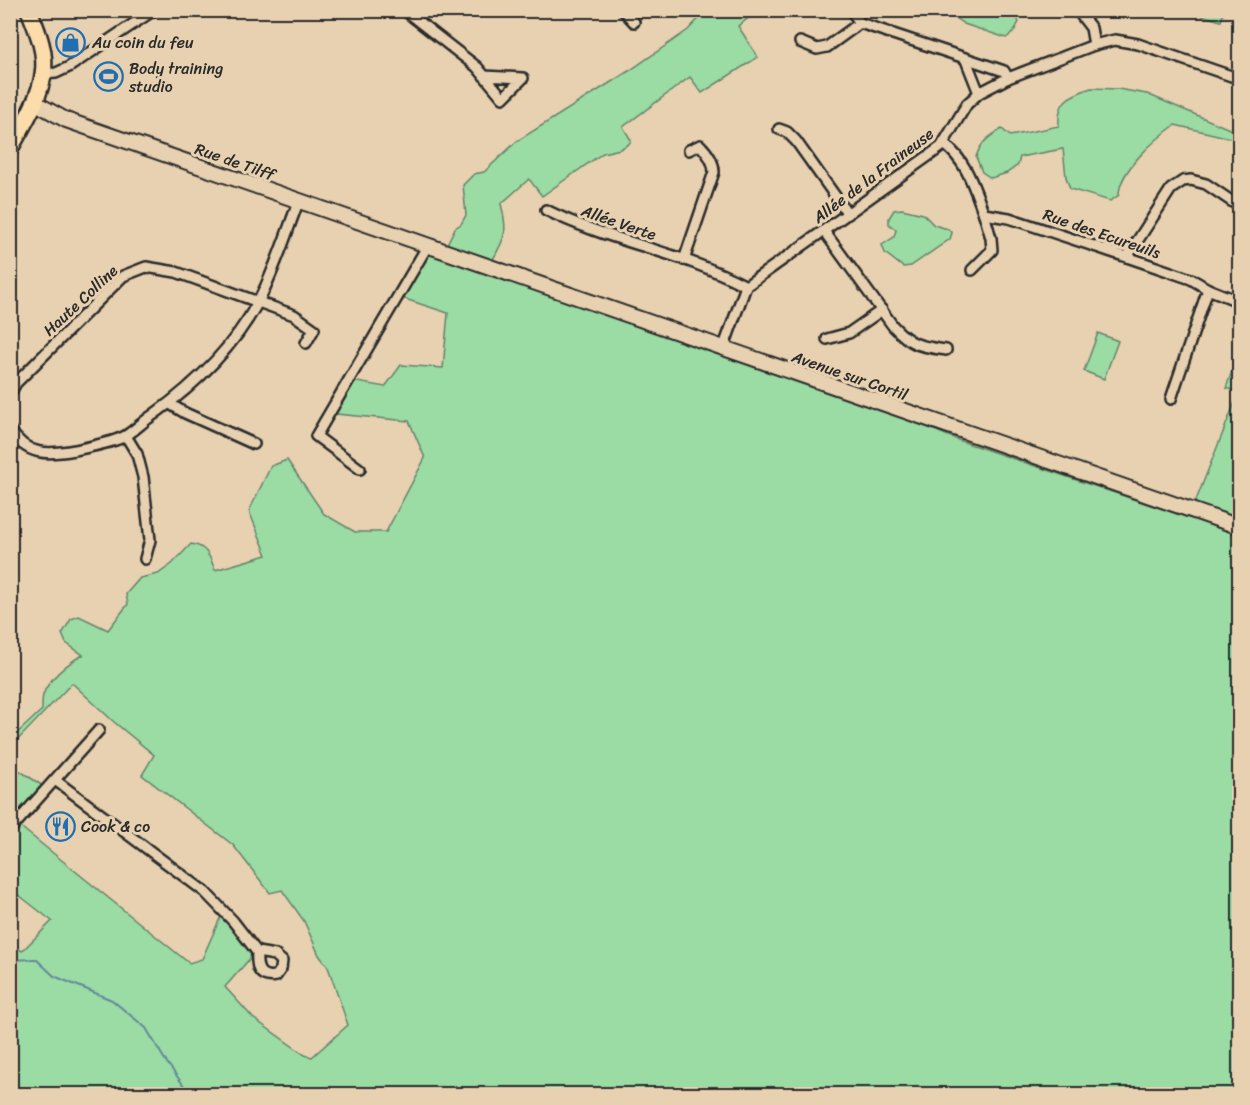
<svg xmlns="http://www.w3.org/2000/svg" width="1250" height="1105" font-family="Sriracha,sans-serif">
	<rect width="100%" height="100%" fill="#e7d1b0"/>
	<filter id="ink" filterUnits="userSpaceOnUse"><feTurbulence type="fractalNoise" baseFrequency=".0167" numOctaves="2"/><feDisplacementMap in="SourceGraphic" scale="12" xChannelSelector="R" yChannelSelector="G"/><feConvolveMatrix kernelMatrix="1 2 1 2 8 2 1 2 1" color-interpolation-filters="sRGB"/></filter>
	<g filter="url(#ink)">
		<g fill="#9bdba4" stroke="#638368" stroke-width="1.5">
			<path d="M706,11H758L738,26L758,57L702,93L690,77L623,127L631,140L629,144L620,149L603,153L542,196L529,179L501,204C508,231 506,237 492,261L445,248L455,228L461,224L466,215L463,185L474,174L484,172L517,141L632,69L688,30Z"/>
			<path d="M945,11L1004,10L1014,13L1019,22L1013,33L1006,38L964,24Z"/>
			<path d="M1186,11H1224L1221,21Z"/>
			<path d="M1091,88L1118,89L1147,94L1239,133V140L1175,125C1156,139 1119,170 1119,195L1110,201L1070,189L1066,177L1063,149L1020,157L1018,165L1007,173L991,178L982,172L976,157C981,142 988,137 1002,129L1010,136L1059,126C1057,100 1069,96 1091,88Z"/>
			<path d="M902,209L923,214L934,225L948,229L952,233L950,239L911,266L903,267L885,253L882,245L894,237L896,230L889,224V218L894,210Z"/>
			<path d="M430,252L889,411L958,440L1189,518L1239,392L1226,388L1239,351V1094H11L10,942L22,951L52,921L11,889V765L43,786L12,820L189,963L202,959L221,916L253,955L225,987L253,1018L305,1055L312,1057L348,1025L328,967L319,955L304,921L282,890L270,893L233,845L142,775L154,755L114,722L72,683L11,747V739L42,710C42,705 42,699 43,695C48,679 69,662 83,655L66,643L62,634L71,619L79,616L108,630L128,604L126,594L140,578L158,574L172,564L191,544C207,546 210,557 215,570L267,555L249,511L271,466L287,460L324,514L355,532H386L425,458L409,421L336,414L352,381L385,387L401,365L443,368L448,313L402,298Z"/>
			<path d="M1098,333L1118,341L1104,379L1084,371Z"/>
		</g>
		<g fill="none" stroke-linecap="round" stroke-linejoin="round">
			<path stroke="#618a9b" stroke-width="2" d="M10,960L36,959L54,976L112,1000L146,1028L165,1060L190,1094"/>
			<defs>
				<g id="minor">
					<path d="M404,10L477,67L503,98L523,78L484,76"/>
					<path d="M623,10L634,22"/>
					<path d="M851,10L860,23"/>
					<path d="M1077,10L1091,28L1094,45"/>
					<path d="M800,42L817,49L827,47L860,23L1004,71L1008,78"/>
					<path d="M966,60L979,93"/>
					<path d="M43,74L56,73L69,67L154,10"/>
					<path d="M779,129L787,132L796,141L848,214"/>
					<path d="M944,144C967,161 974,188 984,214L1009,218L1127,257L1191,279L1208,289L1238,301"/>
					<path d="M546,210C610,242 683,252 746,286"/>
					<path d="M824,231L893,326C912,346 919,346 946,350"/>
					<path d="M1127,257L1171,189L1183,181L1191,180L1206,184L1240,207"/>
					<path d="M684,260L714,172C714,161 708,153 700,145L689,150"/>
					<path d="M972,270L992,250L991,238L984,214"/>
					<path d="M827,339L849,333L882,310"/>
					<path d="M723,349L746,286L941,147L967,104L979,93L1008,78L1094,45L1115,40L1138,44L1240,79"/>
					<path d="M10,394L16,383L123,276L146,267L176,272L294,315L314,329L306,343"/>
					<path d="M1171,399L1208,289"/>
					<path d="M170,404L185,413L254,444"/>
					<path d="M10,430C27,456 47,455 75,450C89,447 116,442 127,435C136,429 144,421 153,415C195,385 233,348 258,302C275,270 286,234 299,200"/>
					<path d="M126,436L137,454L143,477L150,540L145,559"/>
					<path d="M360,469L316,436L428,245"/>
					<path d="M55,780L205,892L233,921L257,952C256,967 258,979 276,976L281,969L282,961L275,955L257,952"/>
					<path d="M10,830L99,730"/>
				</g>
				<path id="secondary" d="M34,102L66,120L1240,527"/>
				<path id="primary" d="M10,149C22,126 39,101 43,75C47,53 37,30 29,10"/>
			</defs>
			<use href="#minor" stroke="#2b2b2b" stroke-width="14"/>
			<use href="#secondary" stroke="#2b2b2b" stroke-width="18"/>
			<use href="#primary" stroke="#2b2b2b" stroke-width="20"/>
			<use href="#minor" stroke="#e7d1b0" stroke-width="9"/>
			<use href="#secondary" stroke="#e7d1b0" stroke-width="14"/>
			<use href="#primary" stroke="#fddcac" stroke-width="15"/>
		</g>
	</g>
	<defs>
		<symbol id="shop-ring" viewBox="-11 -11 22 22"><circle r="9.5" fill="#e7d1b0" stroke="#1f6fb2" stroke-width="1.5"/><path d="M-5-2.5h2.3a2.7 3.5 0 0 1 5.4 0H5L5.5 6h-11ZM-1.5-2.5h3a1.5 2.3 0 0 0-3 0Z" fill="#1f6fb2"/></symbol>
		<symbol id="stadium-ring" viewBox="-11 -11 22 22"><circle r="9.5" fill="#e7d1b0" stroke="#1f6fb2" stroke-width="1.5"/><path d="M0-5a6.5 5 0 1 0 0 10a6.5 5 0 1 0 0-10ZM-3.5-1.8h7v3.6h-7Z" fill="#1f6fb2"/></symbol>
		<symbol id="restaurant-ring" viewBox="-11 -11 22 22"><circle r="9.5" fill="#e7d1b0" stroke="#1f6fb2" stroke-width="1.5"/><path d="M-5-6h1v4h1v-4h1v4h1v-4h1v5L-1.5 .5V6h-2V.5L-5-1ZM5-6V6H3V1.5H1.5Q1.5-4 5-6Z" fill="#1f6fb2"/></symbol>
	</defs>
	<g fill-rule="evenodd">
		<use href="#shop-ring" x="54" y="26" width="33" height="33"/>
		<use href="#stadium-ring" x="92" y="60" width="33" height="33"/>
		<use href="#restaurant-ring" x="44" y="810" width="33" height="33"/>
	</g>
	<g text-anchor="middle" stroke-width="6" stroke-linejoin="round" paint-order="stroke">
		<g font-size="16" fill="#2b2b2b" stroke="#e7d1b0" text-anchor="start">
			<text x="92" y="48">Au coin du feu</text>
			<text x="129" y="74">Body training<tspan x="129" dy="18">studio</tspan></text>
			<text x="81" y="832">Cook &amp; co</text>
		</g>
		<g font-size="16" fill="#2b2b2b" stroke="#e7d1b0">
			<text transform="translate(235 161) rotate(19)" y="6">Rue de Tilff</text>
			<text transform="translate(873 175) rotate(-37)" y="6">Allée de la Fraineuse</text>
			<text transform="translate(619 222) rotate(19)" y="6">Allée Verte</text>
			<text transform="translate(1102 233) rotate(19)" y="6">Rue des Ecureuils</text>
			<text transform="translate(80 300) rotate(-43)" y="6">Haute Colline</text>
			<text transform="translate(850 375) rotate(19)" y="6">Avenue sur Cortil</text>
		</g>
	</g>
	<rect width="1250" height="1105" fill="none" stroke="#e7d1b0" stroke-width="36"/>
	<rect x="18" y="18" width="1214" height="1069" fill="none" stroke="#2b2b2b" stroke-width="2" filter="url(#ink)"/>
</svg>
